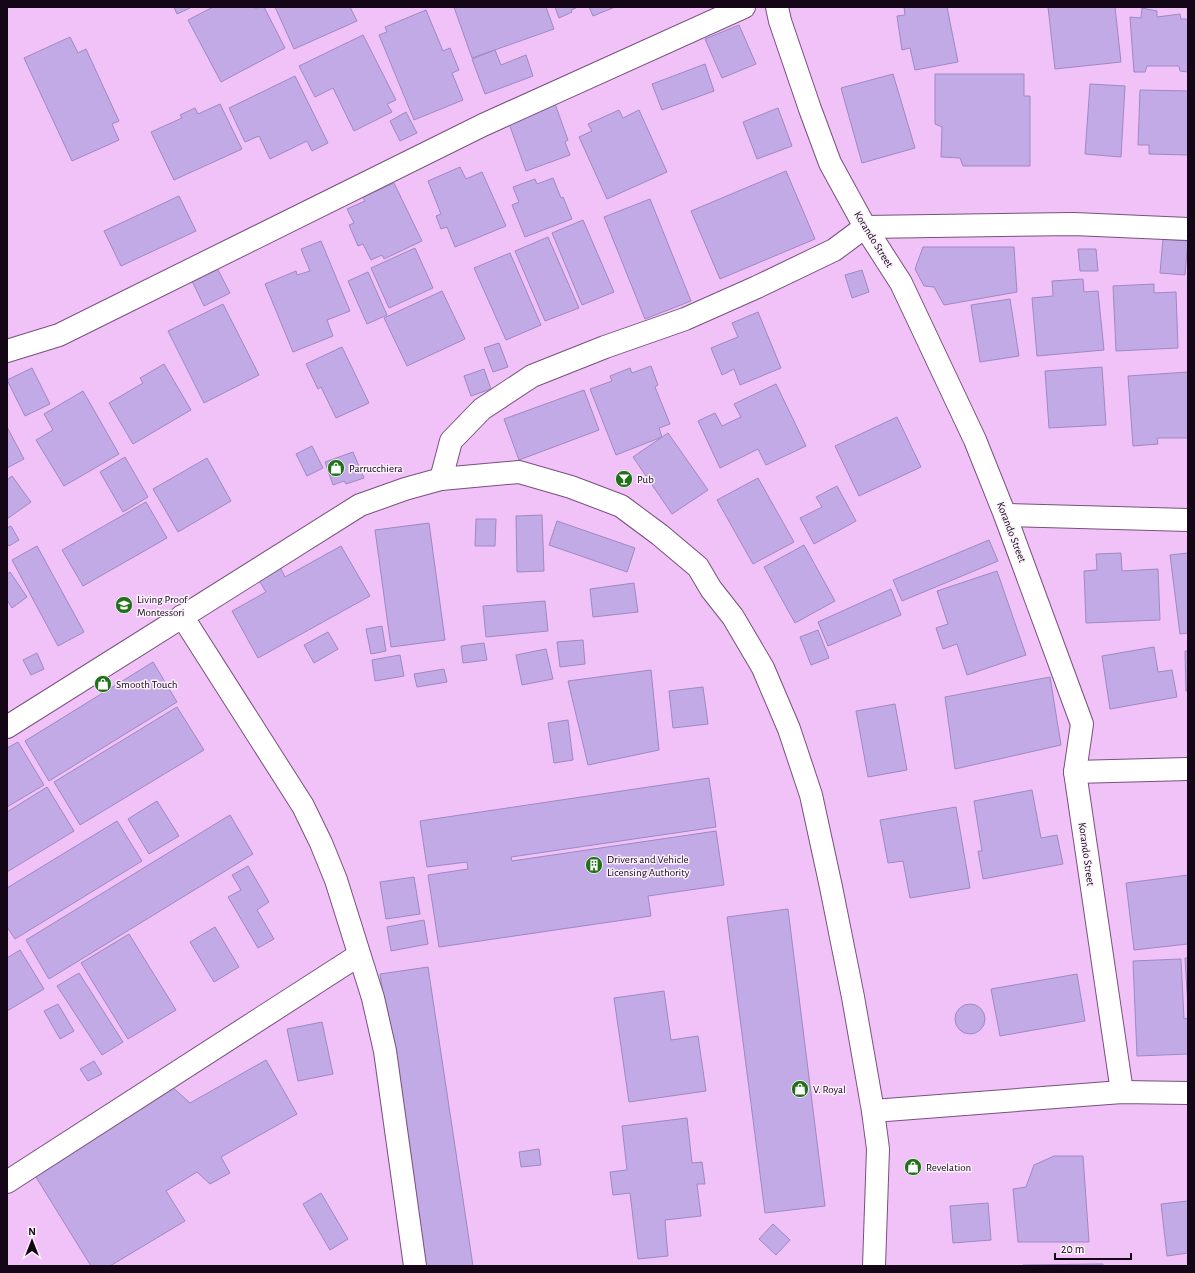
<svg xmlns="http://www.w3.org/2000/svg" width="1195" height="1273" font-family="'Alegreya Sans',sans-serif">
	<rect width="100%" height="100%" fill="#f1c2f7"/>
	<g fill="#c1aae6" stroke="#9f88c2">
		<path d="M174,7H192L177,14Z"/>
		<path d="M213,7H254L255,8L264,7L285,48L221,82L188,20Z"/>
		<path d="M275,7H350L357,21L294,49Z"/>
		<path d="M454,7H546L554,29L472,58Z"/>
		<path d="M555,7H578L571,10L572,12L559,18Z"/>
		<path d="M589,7H615L593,16Z"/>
		<path d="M904,7H947L958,62L915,70L910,48L902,50L897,16L905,15Z"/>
		<path d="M1048,7H1115L1121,62L1055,69Z"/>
		<path d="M1142,8L1157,11V17L1180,14L1181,19H1188V72L1180,71L1179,66H1147L1145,72H1134L1130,17L1141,18Z"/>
		<path d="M426,10L443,51L450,48L459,70L452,73L463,100L414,120L379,35L387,32L385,27Z"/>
		<path d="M739,25L756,64L722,78L705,39Z"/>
		<path d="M363,35L396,100L387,104L392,112L354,131L333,88L315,97L299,66Z"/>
		<path d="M70,37L78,53L86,49L119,121L112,124L119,140L72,161L24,58Z"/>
		<path d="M495,50L501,65L526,55L533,76L485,94L472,59Z"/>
		<path d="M705,64L714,91L662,110L652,84Z"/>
		<path d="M893,74L915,148L862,163L841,88Z"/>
		<path d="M935,74H1024V96H1030V166H963L960,158L941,157L942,127L935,124Z"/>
		<path d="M295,76L328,143L312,151L307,141L270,159L259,136L245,142L229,108Z"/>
		<path d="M1090,84L1125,86L1121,157L1085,154Z"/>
		<path d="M1140,90L1188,91V155L1149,154V145H1138Z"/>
		<path d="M554,101L568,140L565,142L570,155L526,171L507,118Z"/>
		<path d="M220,104L242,149L174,180L151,132L182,118L180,115L195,108L198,114Z"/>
		<path d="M778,108L792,146L757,159L743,122Z"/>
		<path d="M619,110L623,118L639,110L667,172L607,199L579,137L592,131L588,124Z"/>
		<path d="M406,112L417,133L400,141L390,121Z"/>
		<path d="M460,167L466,179L482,172L506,226L455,247L447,227L441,229L436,216L441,214L428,181Z"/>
		<path d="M786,171L815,239L720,279L691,211Z"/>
		<path d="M553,178L561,198L563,197L572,219L525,237L512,205L519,202L513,187L535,179L537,184Z"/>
		<path d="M394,183L422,241L384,259L382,255L371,260L363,244L358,246L349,225L354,223L347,209L365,201L363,197Z"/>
		<path d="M179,196L196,231L121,266L104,231Z"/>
		<path d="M650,199L691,301L645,319L604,217Z"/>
		<path d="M583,220L614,292L582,305L552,233Z"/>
		<path d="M548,237L579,308L545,321L515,251Z"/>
		<path d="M1163,239L1188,241L1185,275L1160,273Z"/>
		<path d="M321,241L350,311L327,320L333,336L293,352L265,284L296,271L297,275L310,271L301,249Z"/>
		<path d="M923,247H1014L1017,292L944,305L934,287L924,286L915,269Z"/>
		<path d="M415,248L433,288L389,308L371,268Z"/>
		<path d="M1078,249H1096L1098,271H1080Z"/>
		<path d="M510,253L541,325L506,340L474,268Z"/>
		<path d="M217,268L230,293L204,306L192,281Z"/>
		<path d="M862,270L869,292L852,298L845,275Z"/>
		<path d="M368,272L387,315L367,324L348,281Z"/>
		<path d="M1083,279L1084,292L1098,291L1104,350L1037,356L1032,298L1053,296L1052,281Z"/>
		<path d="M1154,284V293L1176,292L1178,348L1116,351L1113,286Z"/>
		<path d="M442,291L465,339L407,366L384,318Z"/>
		<path d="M1010,299L1019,356L980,362L971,305Z"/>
		<path d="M223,304L259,375L204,403L168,331Z"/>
		<path d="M758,312L781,368L740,385L734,369L722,375L711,348L738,337L732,323Z"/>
		<path d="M499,343L508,367L493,372L484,348Z"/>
		<path d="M342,347L369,403L336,418L321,387L318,389L306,364Z"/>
		<path d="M164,364L191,410L133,444L109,403L143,383L140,378Z"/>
		<path d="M651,366L658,385L655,387L670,424L659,428L662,437L616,455L590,389L612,381L610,376L630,368L632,373Z"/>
		<path d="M1102,367L1106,425L1049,428L1045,371Z"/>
		<path d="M32,368L50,404L25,416L7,380Z"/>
		<path d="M484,369L491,389L471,396L464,376Z"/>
		<path d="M1188,372V438H1157L1158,444L1133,446L1128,376Z"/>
		<path d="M776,384L806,446L766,465L758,449L720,468L698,421L715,413L722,426L741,417L734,404Z"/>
		<path d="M584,390L599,430L519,460L504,419Z"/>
		<path d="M83,391L119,454L64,486L36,440L53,430L44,414Z"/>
		<path d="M897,417L921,467L859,496L835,446Z"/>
		<path d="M7,427L24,459L7,468Z"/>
		<path d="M668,433L708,490L672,514L633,457Z"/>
		<path d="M312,446L323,468L307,476L296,454Z"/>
		<path d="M353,452L364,478L346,484L344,481L333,485L325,462Z"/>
		<path d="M125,457L148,497L123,512L100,472Z"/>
		<path d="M207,458L231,501L178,532L153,489Z"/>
		<path d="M12,476L31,502L7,519V480Z"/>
		<path d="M758,478L794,542L753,564L717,500Z"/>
		<path d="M837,486L856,521L814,544L800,518L822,507L816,497Z"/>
		<path d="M146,502L167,538L83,586L62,550Z"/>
		<path d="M542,515L544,571L517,572L516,516Z"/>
		<path d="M476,519H496L495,546H475Z"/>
		<path d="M557,521L635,548L627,572L549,545Z"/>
		<path d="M429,523L445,640L391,647L375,530Z"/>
		<path d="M11,526L19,540L9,546L7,543V528Z"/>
		<path d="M989,540L998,561L902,601L893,580Z"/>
		<path d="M804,545L835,601L795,623L764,567Z"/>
		<path d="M37,546L84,632L58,646L12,560Z"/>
		<path d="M341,546L370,596L258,658L232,611L266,592L258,579L280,567L285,577Z"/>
		<path d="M1121,553L1122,571L1158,569L1160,620L1086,623L1084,571L1097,570L1096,554Z"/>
		<path d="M1188,553V633L1180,634L1170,555Z"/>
		<path d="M997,571L1026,655L967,675L957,644L943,649L936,628L948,624L937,591Z"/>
		<path d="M10,572L27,597L12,608L7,600V574Z"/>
		<path d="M634,583L638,612L593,617L590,589Z"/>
		<path d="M891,589L901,615L828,646L818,622Z"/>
		<path d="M545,601L548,631L486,637L483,606Z"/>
		<path d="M382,626L386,651L371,654L366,629Z"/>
		<path d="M818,630L829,658L811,665L800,637Z"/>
		<path d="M328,632L338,649L314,663L304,645Z"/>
		<path d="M583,640L585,664L560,667L557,642Z"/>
		<path d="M484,643L487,660L463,663L461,646Z"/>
		<path d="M1154,647L1158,672L1172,670L1177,697L1110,709L1102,656Z"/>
		<path d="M546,649L553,679L522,685L516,655Z"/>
		<path d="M1185,651H1188V691H1186Z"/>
		<path d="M37,653L44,669L31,675L23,660Z"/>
		<path d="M400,655L404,676L375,681L372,660Z"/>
		<path d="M153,662L177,702L49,781L25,741Z"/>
		<path d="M444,669L447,682L417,687L414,674Z"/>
		<path d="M651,670L659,750L588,765L568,681Z"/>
		<path d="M1050,677L1061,745L955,769L945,697Z"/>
		<path d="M703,687L708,724L673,728L669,691Z"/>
		<path d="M895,704L907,770L868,777L856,711Z"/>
		<path d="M177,707L204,750L80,825L54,782Z"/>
		<path d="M568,720L573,760L554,763L548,723Z"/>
		<path d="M18,742L44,785L7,807V748Z"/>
		<path d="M709,778L716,827L511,857L512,861L716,831L724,885L648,896L651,916L439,947L428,875L468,869L467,862L427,867L420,821Z"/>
		<path d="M47,787L74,831L7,872V812Z"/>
		<path d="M1032,790L1041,838L1057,835L1063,864L983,879L978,851H982L974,801Z"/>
		<path d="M157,801L179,836L149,854L128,819Z"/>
		<path d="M956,807L970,888L910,898L903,861L888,863L880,820Z"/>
		<path d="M230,815L253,854L49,979L26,940Z"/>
		<path d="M117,821L142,861L15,939L7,927V888Z"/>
		<path d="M248,866L269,902L257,910L274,939L258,948L228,897L241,890L232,875Z"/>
		<path d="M1188,875V944L1134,950L1126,883Z"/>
		<path d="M414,877L420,914L386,919L380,882Z"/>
		<path d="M788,909L825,1206L765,1213L727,917Z"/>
		<path d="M424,920L428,944L391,951L387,927Z"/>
		<path d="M215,927L239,967L214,982L190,942Z"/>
		<path d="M129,934L176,1010L128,1039L81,963Z"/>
		<path d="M20,950L44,989L7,1011V958Z"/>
		<path d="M1185,958H1188V1009Z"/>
		<path d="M1181,959L1184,1019L1188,1018V1054L1137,1056L1133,961Z"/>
		<path d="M428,967L473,1266H424L380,974Z"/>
		<path d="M79,973L123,1042L102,1055L57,986Z"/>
		<path d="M1077,974L1085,1021L1000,1036L991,989Z"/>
		<path d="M664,991L671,1040L698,1036L706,1091L629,1102L614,998Z"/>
		<path d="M58,1004L74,1031L60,1039L44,1011Z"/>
		<circle cx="970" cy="1019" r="15"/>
		<path d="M322,1022L333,1074L298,1081L287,1029Z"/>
		<path d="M266,1060L297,1114L221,1157L230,1173L210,1184L197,1172L166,1191L185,1221L110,1266H91L31,1169L169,1084L190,1103Z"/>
		<path d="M94,1061L102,1074L88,1081L80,1069Z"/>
		<path d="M687,1118L692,1163L702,1162L705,1184H697L701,1216L665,1220L668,1256L638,1259L630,1193L613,1195L610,1172L627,1170L622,1126Z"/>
		<path d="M539,1149L541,1165L521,1167L519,1152Z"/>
		<path d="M1054,1156H1083L1089,1242H1018L1013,1189L1026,1187L1034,1165Z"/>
		<path d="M321,1193L348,1239L330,1250L303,1204Z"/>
		<path d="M1188,1201V1253L1167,1256L1161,1204Z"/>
		<path d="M988,1203L991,1240L953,1243L950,1206Z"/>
		<path d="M773,1224L790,1240L776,1255L759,1239Z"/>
		<path d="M1103,1264V1266H1023V1265Z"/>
	</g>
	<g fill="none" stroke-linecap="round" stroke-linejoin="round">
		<defs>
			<g id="minor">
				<path d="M777,7L780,21L810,109L830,163L865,227L901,283L975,440L1005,515L1082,724L1075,772L1122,1092"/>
				<path d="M7,351L59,335L483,125L744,7"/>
				<path d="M441,479L451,441L482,409L532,376L605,347L685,319L757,287L834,250L865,227L1074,224L1188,229"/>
				<path d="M1005,515L1188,520"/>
				<path d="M182,616L303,806L321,843L336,880L373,998L385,1051L415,1266"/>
				<path d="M7,727L360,505L405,489L441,479L519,472L571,487L621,506L660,535L698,567L711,589L733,617L763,668L789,729L811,795L831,887L853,997L873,1111L878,1149L874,1266"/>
				<path d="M1075,772L1188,769"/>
				<path d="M873,1111L1122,1092L1188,1093"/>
				<path d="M7,1182L359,955"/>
			</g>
		</defs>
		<use href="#minor" stroke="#79507f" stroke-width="24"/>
		<use href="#minor" stroke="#fff" stroke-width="22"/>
	</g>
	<defs>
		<symbol id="shop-disc" viewBox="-11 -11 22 22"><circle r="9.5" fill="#20721a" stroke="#fcf2fd"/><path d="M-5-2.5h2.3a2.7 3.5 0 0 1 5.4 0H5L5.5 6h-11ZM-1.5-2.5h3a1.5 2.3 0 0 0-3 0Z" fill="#fff"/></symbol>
		<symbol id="bar-disc" viewBox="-11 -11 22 22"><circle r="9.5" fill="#20721a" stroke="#fcf2fd"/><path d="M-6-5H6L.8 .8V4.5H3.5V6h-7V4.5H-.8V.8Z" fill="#fff"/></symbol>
		<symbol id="school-disc" viewBox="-11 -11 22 22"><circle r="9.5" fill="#20721a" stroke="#fcf2fd"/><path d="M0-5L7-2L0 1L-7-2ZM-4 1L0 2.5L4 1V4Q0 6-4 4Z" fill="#fff"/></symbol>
		<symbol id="building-disc" viewBox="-11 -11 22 22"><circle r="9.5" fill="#20721a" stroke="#fcf2fd"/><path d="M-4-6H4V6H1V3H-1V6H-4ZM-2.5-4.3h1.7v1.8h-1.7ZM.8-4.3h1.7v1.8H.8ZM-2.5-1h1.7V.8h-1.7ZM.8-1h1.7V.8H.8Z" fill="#fff"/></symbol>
	</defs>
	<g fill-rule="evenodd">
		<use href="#shop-disc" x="326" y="458" width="20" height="20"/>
		<use href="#bar-disc" x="614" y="469" width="20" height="20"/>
		<use href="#school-disc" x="114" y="595" width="20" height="20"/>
		<use href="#shop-disc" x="93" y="674" width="20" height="20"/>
		<use href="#building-disc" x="584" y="855" width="20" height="20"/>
		<use href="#shop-disc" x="790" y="1079" width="20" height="20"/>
		<use href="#shop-disc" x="903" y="1157" width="20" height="20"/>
	</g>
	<g text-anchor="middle" stroke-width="3" stroke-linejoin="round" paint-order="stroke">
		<g font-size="11" fill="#150617" stroke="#fcf2fd">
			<text transform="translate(874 239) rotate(58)" y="4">Korando Street</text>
			<text transform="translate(1012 532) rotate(69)" y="4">Korando Street</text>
			<text transform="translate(1087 854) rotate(82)" y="4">Korando Street</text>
		</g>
		<g font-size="11" fill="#150617" stroke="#fcf2fd" text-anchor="start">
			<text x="349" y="472">Parrucchiera</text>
			<text x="637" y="483">Pub</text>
			<text x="137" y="603">Living Proof<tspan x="137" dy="13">Montessori</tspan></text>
			<text x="116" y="688">Smooth Touch</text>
			<text x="607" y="863">Drivers and Vehicle<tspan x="607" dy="13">Licensing Authority</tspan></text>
			<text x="813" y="1093">V. Royal</text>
			<text x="926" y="1171">Revelation</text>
		</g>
	</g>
	<rect width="1195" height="1273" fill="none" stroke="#150617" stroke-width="16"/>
	<g transform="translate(32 1241)" stroke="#fcf2fd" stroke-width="3" paint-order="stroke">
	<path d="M0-3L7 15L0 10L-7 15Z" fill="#150617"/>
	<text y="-6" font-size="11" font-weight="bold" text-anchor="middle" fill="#150617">N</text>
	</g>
	<path d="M1055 1253v6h76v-6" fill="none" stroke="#150617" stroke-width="2"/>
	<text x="1061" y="1253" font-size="12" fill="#150617" stroke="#fcf2fd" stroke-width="3" paint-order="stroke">20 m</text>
</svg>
